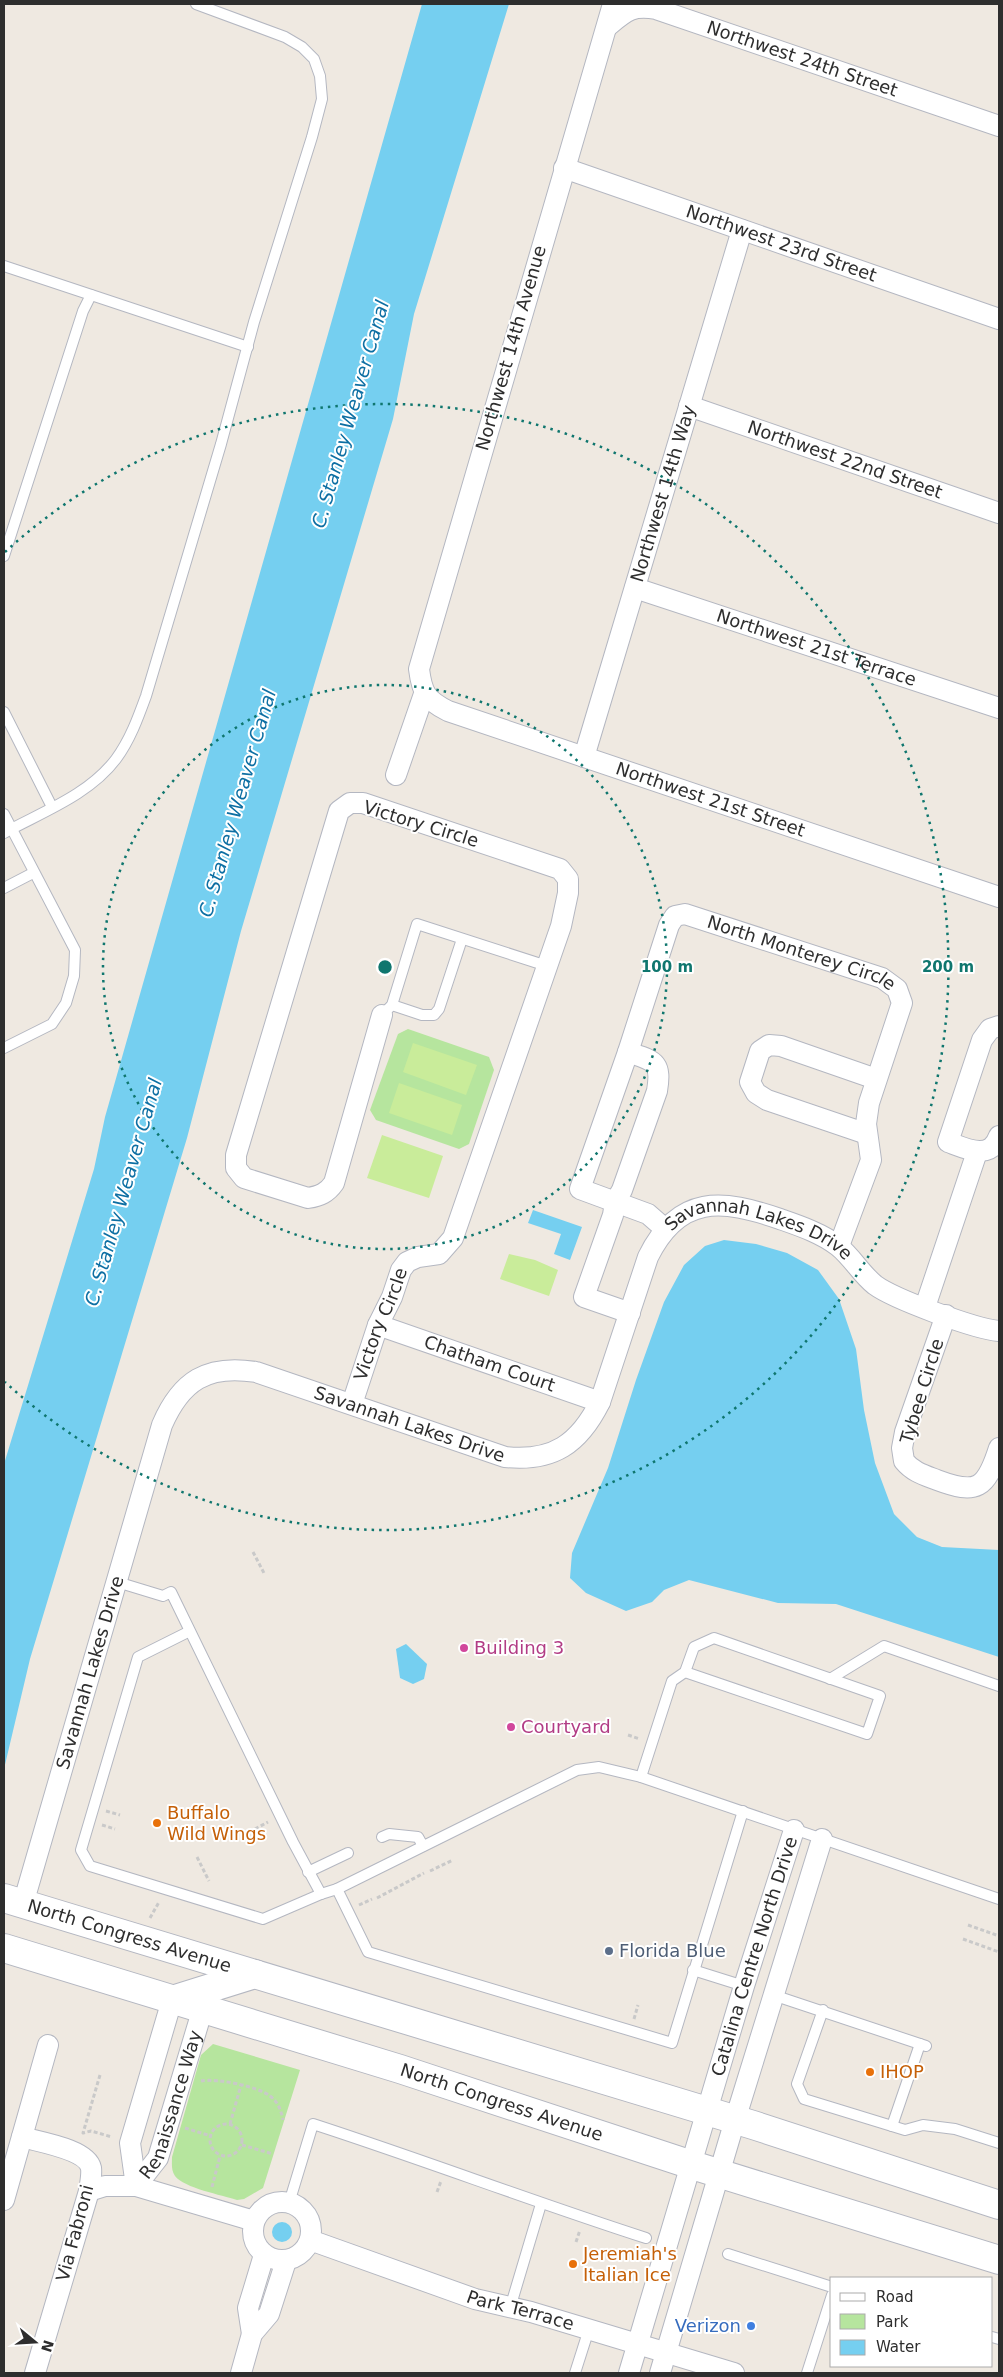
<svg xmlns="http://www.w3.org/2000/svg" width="1003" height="2377" viewBox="0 0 1003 2377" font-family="'DejaVu Sans',sans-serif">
<rect width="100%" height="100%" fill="#efe9e1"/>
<g fill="#b6e59e">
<path d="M408,1029L489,1057L494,1070L469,1144L459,1149L376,1120L370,1110L398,1034Z"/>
<path d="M213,2044L300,2070L263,2188L244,2199L237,2200C222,2195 184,2188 175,2176C171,2170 172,2164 172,2157L201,2055Z"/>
</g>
<g fill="#c9ec9a">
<path d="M413,1043L477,1065L466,1095L403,1072Z"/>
<path d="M399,1083L462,1105L452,1135L389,1113Z"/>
<path d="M382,1135L443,1156L429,1198L367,1178Z"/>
<path d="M509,1254L535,1260L558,1270L549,1296L500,1279Z"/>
</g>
<g fill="#75cff0">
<path d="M422,4H509L414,314L393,419L241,931L187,1138L30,1659L4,1769V1464L94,1169L105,1117Z"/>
<path d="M533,1210L582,1227L570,1260L554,1254L561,1234L528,1223Z"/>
<path d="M724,1240L756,1244L787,1253L818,1270L839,1299L856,1349L864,1410L875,1463L894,1514L917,1537L942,1547L999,1550V1657L836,1604L778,1603L689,1580L664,1590L652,1602L626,1611L586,1593L570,1578L572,1553L608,1468L636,1380L664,1302L684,1265L705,1246Z"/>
<path d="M406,1644L427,1664L424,1679L413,1684L400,1678L396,1649Z"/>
<circle cx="282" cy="2232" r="10"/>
</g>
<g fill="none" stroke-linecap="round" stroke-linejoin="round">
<defs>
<g id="lane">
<path d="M4,266L248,347"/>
<path d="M4,556L83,311L91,295"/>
<path d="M4,712L52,807"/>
<path d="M4,814L75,950L74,976L66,1003L52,1024L4,1048"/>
<path d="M4,833C42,812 89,795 116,759C130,740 138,718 146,696L221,444L254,322L312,137L322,99L320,76L314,59L302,47L285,37L196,4"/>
<path d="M4,888L33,873"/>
<path d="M392,1005L422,1015H434L439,1009L462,939"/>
<path d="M382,1015L392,1005L417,924L547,966"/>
<path d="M117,1582L163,1596L171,1592L293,1842L321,1894L263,1919L90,1866L81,1850L138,1657L190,1631"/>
<path d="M830,1679L884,1646L999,1686"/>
<path d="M641,1777L672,1681L685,1672L867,1734L880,1696L714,1638L694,1647L685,1672"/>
<path d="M382,1837L389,1834L418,1837L423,1846"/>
<path d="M308,1872L348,1853"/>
<path d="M337,1889L368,1952L672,2043L743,1811"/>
<path d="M321,1894L337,1889L577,1770L599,1767L641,1777L999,1899"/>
<path d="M693,1970L744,1986"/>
<path d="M773,1995L926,2046"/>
<path d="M823,2010L797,2084L804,2099L905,2130L923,2125L955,2129L999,2143"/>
<path d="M892,2126L920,2044"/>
<path d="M289,2203L313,2124C424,2160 534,2202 646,2238"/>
<path d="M728,2254L832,2287"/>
<path d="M510,2308L541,2204"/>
<path d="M992,2337L999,2339"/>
<path d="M575,2373L589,2329"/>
<path d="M807,2373L832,2295"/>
</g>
<g id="street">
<path id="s1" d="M613,4L419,669C422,693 426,700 448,711L999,897"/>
<path id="s2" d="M608,26C626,11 632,5 656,9L999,126"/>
<path id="s3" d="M564,168L999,319"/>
<path id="s4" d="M689,406L999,513"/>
<path id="s5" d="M635,588L999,708"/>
<path id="s6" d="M584,757L742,230"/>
<path d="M396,775L424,694"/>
<path d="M999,1026L990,1029L982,1040L948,1142C967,1149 990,1161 999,1136"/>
<path d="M628,1052C654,1061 662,1061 657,1091L622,1190L615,1202L613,1215L584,1297L630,1313"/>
<path d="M867,1134L767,1100L756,1093L750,1082L760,1051L769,1045L781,1046L876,1079"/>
<path id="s7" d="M664,1228L648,1214L580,1189L628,1052L669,925L675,916L685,914L882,978L897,989L902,1003L869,1103L866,1124L871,1160L839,1246"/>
<path d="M925,1307L977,1152"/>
<path d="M946,1315L905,1432L902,1448L904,1461C913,1472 924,1475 937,1480C977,1495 986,1489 999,1448"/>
<path id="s8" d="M378,1325L600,1402"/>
<path id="s9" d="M352,1404L378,1325L392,1297L401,1270L407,1262L418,1257L439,1254L453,1238L561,926L568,893V879L560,869L363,803H350L339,811L236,1155V1168L244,1178L308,1198C320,1196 327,1193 334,1183L382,1015"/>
<path id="s10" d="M23,1904L162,1425C181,1381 207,1364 256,1372L505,1457C553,1462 579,1444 600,1402L648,1257C679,1194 722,1199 780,1219C800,1226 821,1233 838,1246C852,1257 861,1274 875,1285C894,1299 975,1329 999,1331"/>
<path d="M22,2137C39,2142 87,2149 91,2168C92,2175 90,2184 89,2191L35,2373"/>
<path d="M136,2186L130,2143L172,2000"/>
<path id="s11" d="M136,2186L158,2158L203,2008"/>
<path d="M89,2191L105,2186H136L254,2221"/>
<path d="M4,2200L48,2045"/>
<circle cx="282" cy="2231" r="29"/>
<path id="s12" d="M310,2240L475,2299L531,2312L734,2373"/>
<path d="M252,2334L248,2308L264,2255"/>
<path d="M241,2373L252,2334L269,2314L286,2261"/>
<path id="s13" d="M629,2373L744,1986L794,1830"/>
<path d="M660,2373L735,2120L822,1839"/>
</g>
<g id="secondary">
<path id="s14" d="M4,1898L753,2125L999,2205"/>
<path id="s15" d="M4,1948L400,2069L692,2165L999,2260"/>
<path d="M172,2000L255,1974"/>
</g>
</defs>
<use href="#lane" stroke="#b4b7c1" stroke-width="12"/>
<use href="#street" stroke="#b4b7c1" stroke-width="22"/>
<use href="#secondary" stroke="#b4b7c1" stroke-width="30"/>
<g stroke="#c9c9c9" stroke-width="3" stroke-dasharray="4 2.5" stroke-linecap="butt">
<path d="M253,1552L265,1575"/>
<path d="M628,1735L640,1739"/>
<path d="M106,1811L120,1815"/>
<path d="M102,1825L115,1829"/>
<path d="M255,1829L268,1822"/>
<path d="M197,1857L209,1881"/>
<path d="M430,1871L453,1860"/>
<path d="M377,1898L424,1873"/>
<path d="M359,1905L372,1899"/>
<path d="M150,1918L159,1902"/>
<path d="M968,1925L999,1936"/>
<path d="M963,1939L999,1952"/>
<path d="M634,2019L638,2005"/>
<path d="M100,2075L83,2133L91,2131L112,2137"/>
<path d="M201,2081C216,2078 257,2086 270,2096C278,2102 281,2110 283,2120"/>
<circle cx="226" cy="2140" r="16"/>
<path d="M230,2124L241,2085"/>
<path d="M185,2128L211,2136"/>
<path d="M242,2145L273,2154"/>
<path d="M212,2187L220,2156"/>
<path d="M437,2192L441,2181"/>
<path d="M576,2242L580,2230"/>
</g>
<use href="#lane" stroke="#fff" stroke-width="10"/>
<use href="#street" stroke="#fff" stroke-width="20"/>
<use href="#secondary" stroke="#fff" stroke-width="28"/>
</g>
<g fill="none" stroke="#0f766e" stroke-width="2.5" stroke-dasharray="2.5 5">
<circle cx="385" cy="967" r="282"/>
<path d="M5 552A563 563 0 1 1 5 1382"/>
</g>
<g fill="#d1479c" stroke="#fff" stroke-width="2">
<circle cx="464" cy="1648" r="5"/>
<circle cx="511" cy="1727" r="5"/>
</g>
<g fill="#e8710a" stroke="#fff" stroke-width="2">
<circle cx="157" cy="1823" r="5"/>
<circle cx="870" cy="2072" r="5"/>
<circle cx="573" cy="2264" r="5"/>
</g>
<circle fill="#5c6f8a" stroke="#fff" stroke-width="2" cx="609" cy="1951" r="5"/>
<circle fill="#3f7fe0" stroke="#fff" stroke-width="2" cx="751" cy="2326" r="5"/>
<g text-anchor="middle" stroke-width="4" stroke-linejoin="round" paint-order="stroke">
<g font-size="18" fill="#2e2e2e" stroke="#fff">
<text dy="6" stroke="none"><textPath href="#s2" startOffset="208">Northwest 24th Street</textPath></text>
<text dy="6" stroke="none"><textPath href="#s3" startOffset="230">Northwest 23rd Street</textPath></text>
<text transform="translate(511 348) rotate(-74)" y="6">Northwest 14th Avenue</text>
<text dy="6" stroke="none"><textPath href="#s4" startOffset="165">Northwest 22nd Street</textPath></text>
<text dy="6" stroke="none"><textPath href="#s6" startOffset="275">Northwest 14th Way</textPath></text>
<text dy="6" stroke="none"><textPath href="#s5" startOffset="191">Northwest 21st Terrace</textPath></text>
<text dy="6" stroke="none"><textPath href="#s1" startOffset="1024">Northwest 21st Street</textPath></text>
<text transform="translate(421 824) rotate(17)" y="6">Victory Circle</text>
<text dy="6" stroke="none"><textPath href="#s7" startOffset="516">North Monterey Circle</textPath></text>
<text dy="6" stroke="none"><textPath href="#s10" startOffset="1288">Savannah Lakes Drive</textPath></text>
<text dy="6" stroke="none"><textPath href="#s9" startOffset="85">Victory Circle</textPath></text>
<text dy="6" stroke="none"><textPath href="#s8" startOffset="118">Chatham Court</textPath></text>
<text transform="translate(922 1391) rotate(-73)" y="6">Tybee Circle</text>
<text dy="6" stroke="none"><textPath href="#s10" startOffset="780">Savannah Lakes Drive</textPath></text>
<text dy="6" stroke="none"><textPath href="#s10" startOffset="241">Savannah Lakes Drive</textPath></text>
<text dy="6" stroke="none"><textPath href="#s14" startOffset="131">North Congress Avenue</textPath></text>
<text dy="6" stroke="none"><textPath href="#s13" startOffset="435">Catalina Centre North Drive</textPath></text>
<text dy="6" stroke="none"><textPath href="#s15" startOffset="521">North Congress Avenue</textPath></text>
<text dy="6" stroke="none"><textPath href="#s11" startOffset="90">Renaissance Way</textPath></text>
<text transform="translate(75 2233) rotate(-75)" y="6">Via Fabroni</text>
<text dy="6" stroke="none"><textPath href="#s12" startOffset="222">Park Terrace</textPath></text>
</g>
<g font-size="18" fill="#b23c85" stroke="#fff" text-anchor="start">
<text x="474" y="1654">Building 3</text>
<text x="521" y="1733">Courtyard</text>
</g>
<g font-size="18" fill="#c56008" stroke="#fff" text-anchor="start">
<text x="167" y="1819">Buffalo<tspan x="167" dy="21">Wild Wings</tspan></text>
<text x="880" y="2078">IHOP</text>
<text x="583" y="2260">Jeremiah's<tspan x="583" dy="21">Italian Ice</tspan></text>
</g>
<g font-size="18" fill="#4e5e75" stroke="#fff" text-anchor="start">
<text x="619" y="1957">Florida Blue</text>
</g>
<g font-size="18" fill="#366cbe" stroke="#fff" text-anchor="end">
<text x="741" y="2332">Verizon</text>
</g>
<g font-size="19" font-style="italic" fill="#0d6fa3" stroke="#fff">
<text transform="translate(350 414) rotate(-74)" y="7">C. Stanley Weaver Canal</text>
<text transform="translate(237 803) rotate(-74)" y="7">C. Stanley Weaver Canal</text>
<text transform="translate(123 1192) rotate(-74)" y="7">C. Stanley Weaver Canal</text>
</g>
</g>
<circle cx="385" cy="967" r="8" fill="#0f766e" stroke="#fff" stroke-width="2.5"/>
<g font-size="15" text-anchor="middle" font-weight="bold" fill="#0f766e" stroke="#fff" stroke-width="4" stroke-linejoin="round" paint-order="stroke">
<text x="667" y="972">100 m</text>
<text x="948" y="972">200 m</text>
</g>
<rect width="1003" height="2377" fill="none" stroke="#2e2e2e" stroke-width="10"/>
<rect x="830" y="2277" width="162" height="90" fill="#ffffff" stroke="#ababab"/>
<rect x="840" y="2293" width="25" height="8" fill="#ffffff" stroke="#ababab"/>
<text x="876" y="2302" font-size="15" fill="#2e2e2e">Road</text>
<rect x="840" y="2314" width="25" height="15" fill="#b6e59e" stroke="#ababab"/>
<text x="876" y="2327" font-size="15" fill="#2e2e2e">Park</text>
<rect x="840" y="2340" width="25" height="15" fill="#75cff0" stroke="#ababab"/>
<text x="876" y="2352" font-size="15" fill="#2e2e2e">Water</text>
<g transform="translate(35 2342) rotate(108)" stroke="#ffffff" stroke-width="4" paint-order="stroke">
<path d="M0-4L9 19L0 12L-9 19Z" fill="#2e2e2e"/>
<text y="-8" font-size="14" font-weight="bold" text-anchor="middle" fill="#2e2e2e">N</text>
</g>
</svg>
